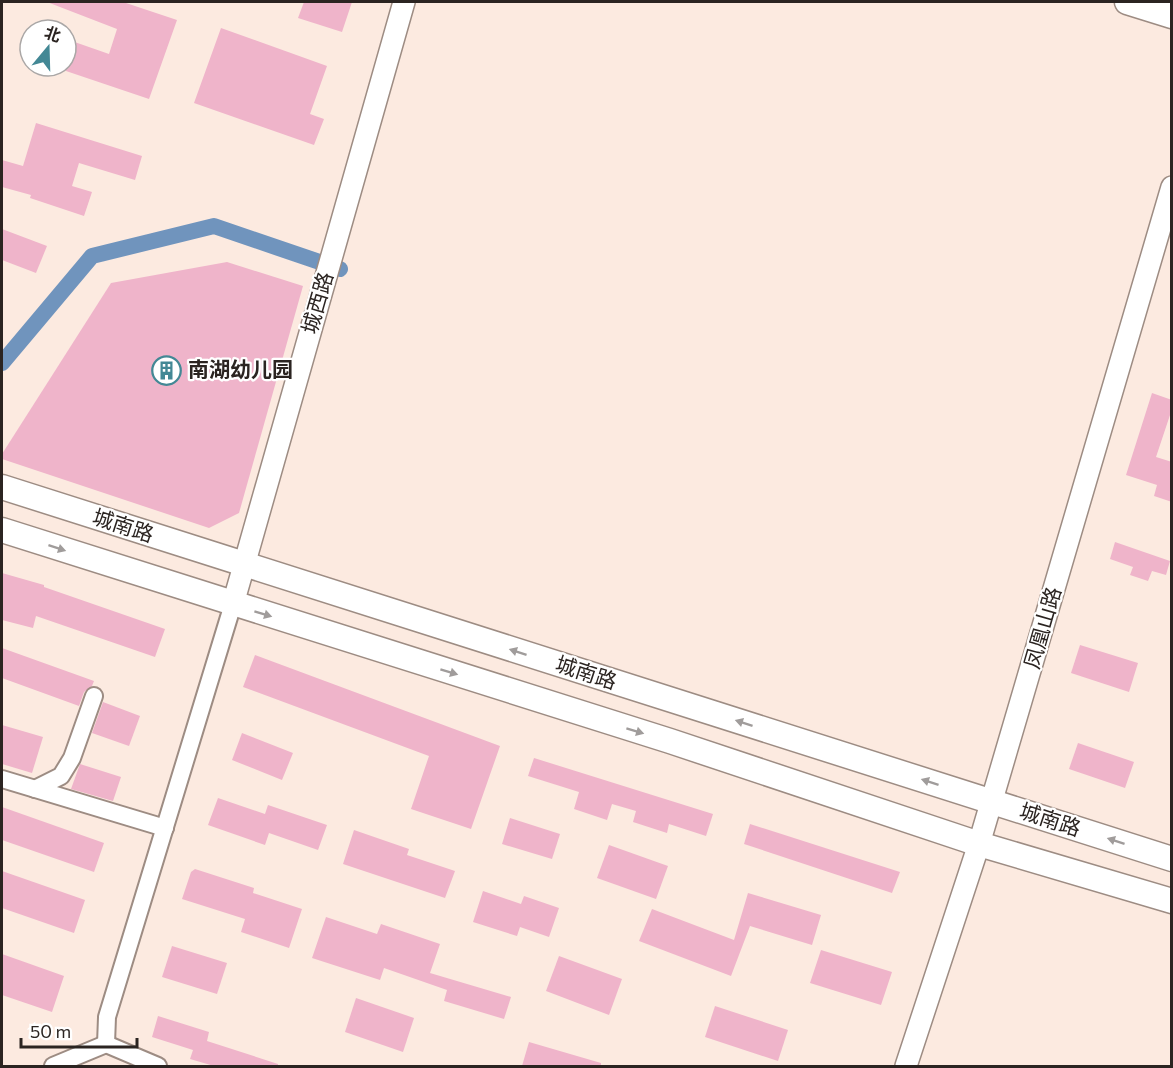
<svg xmlns="http://www.w3.org/2000/svg" width="1173" height="1068" viewBox="0 0 1173 1068" font-family="Commissioner,'Noto Sans SC',sans-serif">
<rect width="100%" height="100%" fill="#fceae0"/>
<g fill="none" stroke-linecap="round" stroke-linejoin="round">
<path stroke="#7094bd" stroke-width="16" d="M2,363L92,256L214,226L340,269"/>
</g>
<g fill="#efb4ca">
<path d="M47,2H123L177,20L149,99L66,71V39L109,54L117,29Z"/>
<path d="M304,2H352L342,32L298,18Z"/>
<path d="M221,28L327,66L310,114L324,119L314,145L194,103Z"/>
<path d="M36,123L142,156L135,180L79,163L72,186L92,192L84,216L30,198L31,195L2,187V160L23,166Z"/>
<path d="M2,229L47,246L36,273L2,260Z"/>
<path d="M227,262L303,286L239,513L209,528L2,459V454L111,283Z"/>
<path d="M1152,393L1172,400V409L1156,457L1172,462V502L1154,496L1157,485L1126,475Z"/>
<path d="M1115,542L1170,561L1166,575L1152,571L1148,581L1130,575L1133,567L1110,559Z"/>
<path d="M2,573L44,585V587L165,629L155,657L36,616L33,628L2,620Z"/>
<path d="M1080,645L1138,663L1129,692L1071,673Z"/>
<path d="M2,648L94,681L92,686L84,692L79,706L2,678Z"/>
<path d="M255,655L500,746L471,829L411,809L429,756L243,687Z"/>
<path d="M103,702L140,716L129,746L92,733Z"/>
<path d="M2,725L43,737L32,773L2,764Z"/>
<path d="M242,733L293,753L282,780L232,760Z"/>
<path d="M1078,743L1134,762L1125,788L1069,769Z"/>
<path d="M534,758L713,814L706,836L669,824L667,833L633,822L636,811L612,804L607,820L574,809L579,792L528,776Z"/>
<path d="M80,764L121,777L113,801L71,789Z"/>
<path d="M218,798L265,814L268,805L327,825L318,850L269,833L265,845L208,825Z"/>
<path d="M2,807L104,843L94,872L2,840Z"/>
<path d="M510,818L560,834L552,859L502,844Z"/>
<path d="M750,824L900,872L892,893L744,844Z"/>
<path d="M354,830L409,849L407,855L455,871L445,898L343,864Z"/>
<path d="M609,845L668,866L656,899L597,878Z"/>
<path d="M195,869L254,888L253,893L302,909L289,948L241,932L245,919L182,899L191,872Z"/>
<path d="M2,871L85,900L74,933L2,908Z"/>
<path d="M483,891L521,904L524,896L559,908L549,937L520,927L517,936L473,922Z"/>
<path d="M748,893L821,915L812,945L750,926L731,976L639,941L652,909L734,940Z"/>
<path d="M326,917L377,934L381,924L440,944L430,973L511,997L504,1019L444,1001L447,990L384,968L380,980L312,958Z"/>
<path d="M172,946L227,963L217,994L162,977Z"/>
<path d="M821,950L892,972L881,1005L810,983Z"/>
<path d="M2,954L64,976L52,1012L2,995Z"/>
<path d="M559,956L622,979L609,1015L546,991Z"/>
<path d="M356,998L414,1018L403,1052L345,1032Z"/>
<path d="M715,1006L788,1030L778,1061L705,1037Z"/>
<path d="M158,1016L209,1032L207,1041L278,1064V1066H214L190,1059L193,1050L152,1037Z"/>
<path d="M529,1042L601,1063V1066H522Z"/>
</g>
<g fill="none" stroke-linecap="round" stroke-linejoin="round">
<defs>
<g id="minor">
<path d="M2,779L165,828"/>
<path d="M35,789L61,776L72,758L94,696"/>
<path d="M106,1044L107,1017L233,604"/>
<path d="M106,1044L158,1066"/>
<path d="M53,1066L106,1044"/>
</g>
<g id="tertiary">
<path d="M233,604L404,2"/>
<path d="M906,1066L979,844L1172,187"/>
</g>
<g id="secondary">
<path d="M1127,2L1172,16"/>
<path d="M2,487L1172,859"/>
<path d="M2,530L670,741L979,844L1172,901"/>
</g>
</defs>
<use href="#minor" stroke="#9d8c83" stroke-width="20"/>
<use href="#tertiary" stroke="#9d8c83" stroke-width="24"/>
<use href="#secondary" stroke="#9d8c83" stroke-width="27"/>
<use href="#minor" stroke="#fff" stroke-width="16"/>
<use href="#tertiary" stroke="#fff" stroke-width="21"/>
<use href="#secondary" stroke="#fff" stroke-width="24"/>
</g>
<defs><path id="oneway-solid" d="M-6-.8H1V-3.2L6.5 0L1 3.2V.8H-6Z" transform="scale(1.5)"/></defs>
<g fill="#a09c9b">
<use href="#oneway-solid" transform="translate(57 548) rotate(18)"/>
<use href="#oneway-solid" transform="translate(263 614) rotate(17)"/>
<use href="#oneway-solid" transform="translate(518 652) rotate(-162)"/>
<use href="#oneway-solid" transform="translate(449 672) rotate(17)"/>
<use href="#oneway-solid" transform="translate(744 723) rotate(-162)"/>
<use href="#oneway-solid" transform="translate(635 731) rotate(17)"/>
<use href="#oneway-solid" transform="translate(930 782) rotate(-162)"/>
<use href="#oneway-solid" transform="translate(1116 841) rotate(-162)"/>
</g>
<defs>
<symbol id="building-ring" viewBox="-11 -11 22 22"><circle r="9.5" fill="#fff" stroke="#438895" stroke-width="1.5"/><path d="M-4-6H4V6H1V3H-1V6H-4ZM-2.5-4.3h1.7v1.8h-1.7ZM.8-4.3h1.7v1.8H.8ZM-2.5-1h1.7V.8h-1.7ZM.8-1h1.7V.8H.8Z" fill="#438895"/></symbol>
</defs>
<g fill-rule="evenodd">
<use href="#building-ring" x="150" y="354" width="33" height="33"/>
</g>
<g text-anchor="middle" stroke-width="4.5" stroke-linejoin="round" paint-order="stroke">
<g font-size="21" fill="#2b2421" stroke="#fff">
<text transform="translate(318 303) rotate(-74)" y="7">城西路</text>
<text transform="translate(123 526) rotate(18)" y="7">城南路</text>
<text transform="translate(1043 628) rotate(-74)" y="7">凤凰山路</text>
<text transform="translate(586 673) rotate(18)" y="7">城南路</text>
<text transform="translate(1050 820) rotate(18)" y="7">城南路</text>
</g>
<g font-size="21" font-weight="bold" fill="#2b2421" stroke="#fff" text-anchor="start">
<text x="188" y="377">南湖幼儿园</text>
</g>
</g>
<rect width="1173" height="1068" fill="none" stroke="#2b2421" stroke-width="6"/>
<g transform="translate(48 48) rotate(19)"><circle r="28" fill="#ffffff" stroke="#aaa7a6" stroke-width="1.5"/>
<path d="M0-4.5L10 22L0 15L-10 22Z" fill="#438895"/>
<text y="-9" font-size="16" font-weight="bold" text-anchor="middle" fill="#2b2421">北</text>
</g>
<path d="M21 1038v9h116v-9" fill="none" stroke="#2b2421" stroke-width="3"/>
<text x="30" y="1038" font-size="18" fill="#2b2421" stroke="#ffffff" stroke-width="4.5" paint-order="stroke">50 m</text>
</svg>
